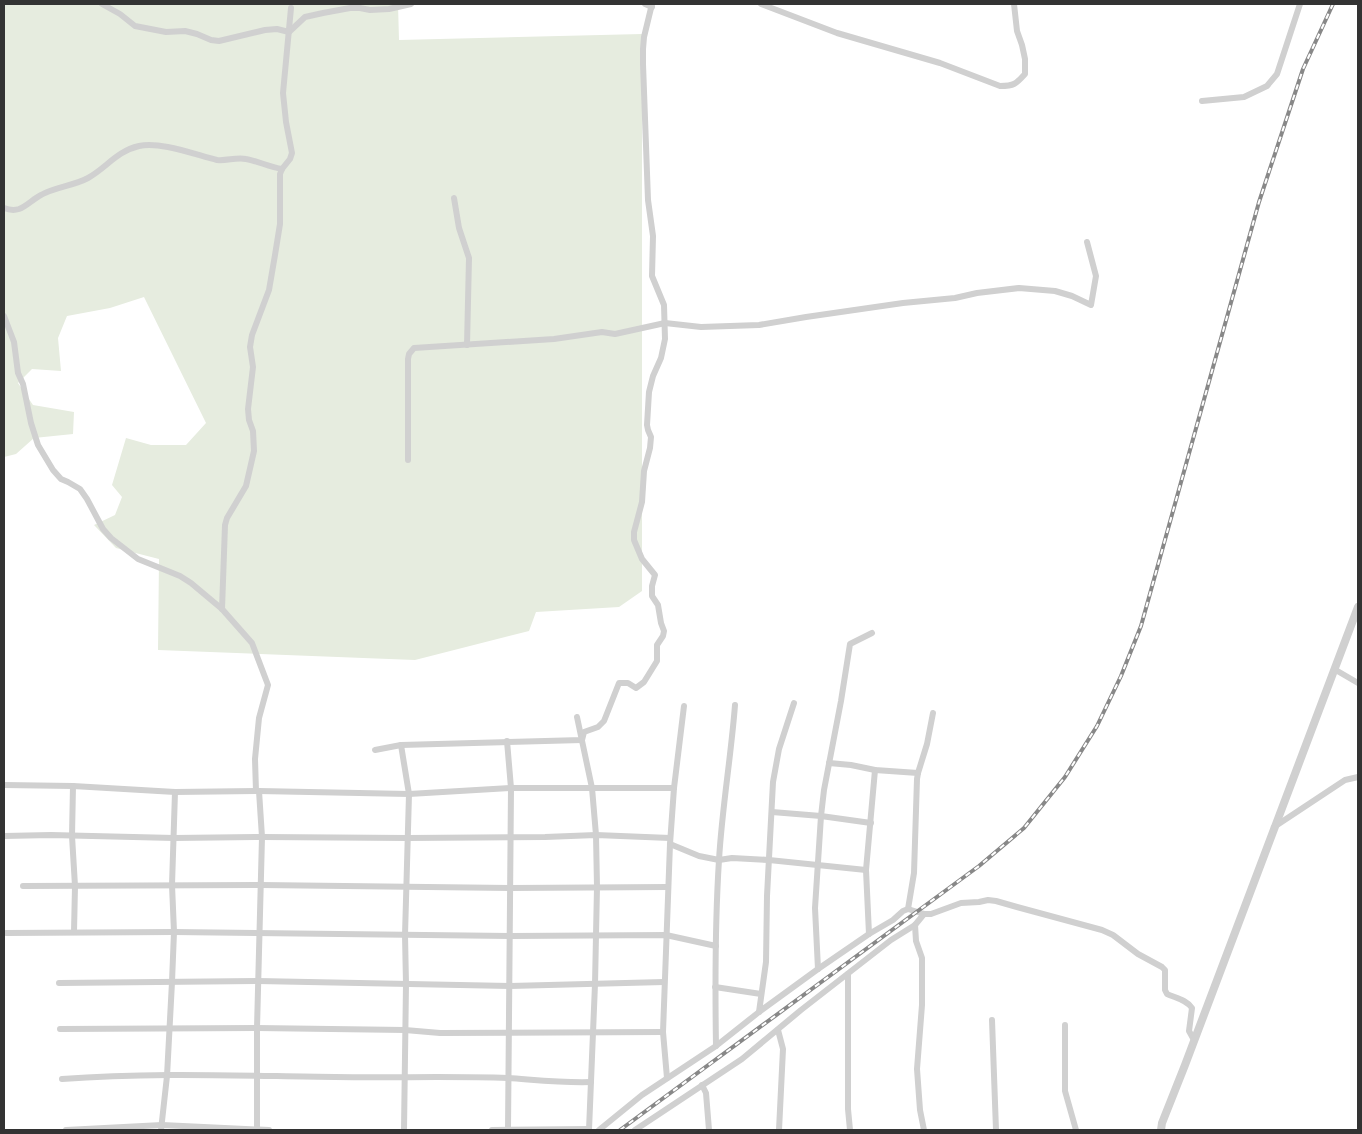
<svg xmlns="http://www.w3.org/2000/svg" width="1362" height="1134" viewBox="0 0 1362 1134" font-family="Overpass,sans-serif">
<rect width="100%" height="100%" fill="#fff"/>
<path fill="#e6ecdf" d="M4,4H398L399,40L642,34V591L619,607L536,612L529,631L415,660L158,650L159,559L116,548L94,525L115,515L122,497L112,485L126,438L151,445H186L206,423L144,297L110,308L67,316L58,338L61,371L32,369L18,383L33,405L74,412L73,434L34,438L16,454L4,457Z"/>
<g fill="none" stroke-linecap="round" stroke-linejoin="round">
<g stroke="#d0d0d0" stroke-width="6">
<path d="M102,4L120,14L135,26L166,32L185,31L197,34L211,40L219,41L265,30L277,29L289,32L305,17L323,13L350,8H360L370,10L389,9L411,4"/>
<path d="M645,4L652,7"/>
<path d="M761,4L837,33L940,63L1000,86C1014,86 1016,84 1025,74V59L1022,45L1017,31L1014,4"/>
<path d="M1202,101L1244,97L1267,86L1277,74L1300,4"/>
<path d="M454,198L459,228L469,258L467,345"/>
<path d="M4,208C9,210 13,211 19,209C27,206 33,199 41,195C55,187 73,186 88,178C106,168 117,151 139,146C160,141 196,155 217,160C227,161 236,157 246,159C258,161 269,167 282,169"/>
<path d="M4,316L14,342L18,373L23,384L31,423L38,445L53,470L61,479L68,482L80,489L87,499L103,529L111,538L138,559L180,576L191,583L222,609L252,643L268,685L259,718L255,759L256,791"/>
<path d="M408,460V359L409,354L414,348L554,339L602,332L615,334L665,323L701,327L759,325L806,317L903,303L955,298L977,293L1019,288L1055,291L1072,296L1091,305L1096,276L1087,242"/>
<path d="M222,609L225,525L227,518L246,486L254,451L253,431L249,420L248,409L253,367L250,347L252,335L269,290L275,255L280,224V174L282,169L290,159L292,153L286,122L283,93L291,8"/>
<path d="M1334,669L1358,683"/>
<path d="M577,717L592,788L596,835L597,887L595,984L589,1130"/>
<path d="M507,741L511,788L508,1130"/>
<path d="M401,745L409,794L405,935L406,984L404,1130"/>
<path d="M375,750L401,745L582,740L584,732L598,727L604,721L619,683H628L636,688L644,682L657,661V645L663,636L664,631L661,623L658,605L652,596V586L655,575L642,559L634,540V532L642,502L644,471L650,448L651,437L648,430L647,425L649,392L653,376L661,358L665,339L664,305L652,276L653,236L648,200L643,64V49L644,37L652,4"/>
<path d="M829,763L851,765L875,770L918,773"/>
<path d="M4,785L73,786L175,792L259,791L409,794L511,788H674"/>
<path d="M73,786L72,836L75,886L74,932"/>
<path d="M772,812L821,816L871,823"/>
<path d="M1274,827L1345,780L1358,777"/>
<path d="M4,836L51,835L174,838L262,837L408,838L545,837L596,835L670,838"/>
<path d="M670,844L699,856L719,860L732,858L769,860L866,870"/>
<path d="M23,886L261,885L511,888L668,887"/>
<path d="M908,909L914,873L917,779L918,773L927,744L933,713"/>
<path d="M915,925L916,941L922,958V1005L917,1069L920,1110L924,1130"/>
<path d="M6,933L174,932L511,936L666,935L716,946"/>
<path d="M869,934L866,870L875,770"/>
<path d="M818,969L815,908L821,816L824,790L841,701L850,644L872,633"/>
<path d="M848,974V1109L850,1130"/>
<path d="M59,983L258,981L510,986L664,982"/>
<path d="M715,987L761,994"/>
<path d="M759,1012L766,962L767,896L773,782L779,749L794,703"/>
<path d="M992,1020L996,1130"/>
<path d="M1065,1025V1091L1076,1130"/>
<path d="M60,1029L257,1028L405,1030L440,1033L663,1032"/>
<path d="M778,1030L783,1049L779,1130"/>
<path d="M716,1046C715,984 715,922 719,860C722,808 731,757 735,705"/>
<path d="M667,1078L663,1032L670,844L674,788L684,706"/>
<path d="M62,1079C153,1072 244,1076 335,1077C392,1078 451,1076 508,1078C537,1080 563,1083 591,1082"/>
<path d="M702,1085L706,1093L709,1130"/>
<path d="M66,1130L162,1125L269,1130"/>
<path d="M161,1130L167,1076L172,982L174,932L172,885L175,792"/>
<path d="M257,1130V1028L262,837L259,791"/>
<path d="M492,1130L589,1129"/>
<path d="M599,1130L642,1095L716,1046L759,1012L818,969L869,934L893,920L903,911L908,909L924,914H931L961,903L979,902L988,900L996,901L1017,907L1102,930L1113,935L1138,954L1162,967L1165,970V990L1167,994C1176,998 1187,1000 1192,1008L1189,1031L1194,1040"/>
<path d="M635,1130L742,1059L801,1010L891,940L915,925L924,914"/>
</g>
<path stroke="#d0d0d0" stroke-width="8" d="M1161,1130L1162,1123L1185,1065L1358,607"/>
<defs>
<path id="rail" d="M620,1130L979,866L1024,828L1065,777L1097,726L1121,676L1141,626L1259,202L1303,69L1333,4"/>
</defs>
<use href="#rail" stroke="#888" stroke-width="4"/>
<use href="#rail" stroke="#fff" stroke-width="2" stroke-dasharray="5.5" stroke-linecap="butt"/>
</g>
<rect width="1362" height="1134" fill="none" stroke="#333333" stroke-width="10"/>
</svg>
